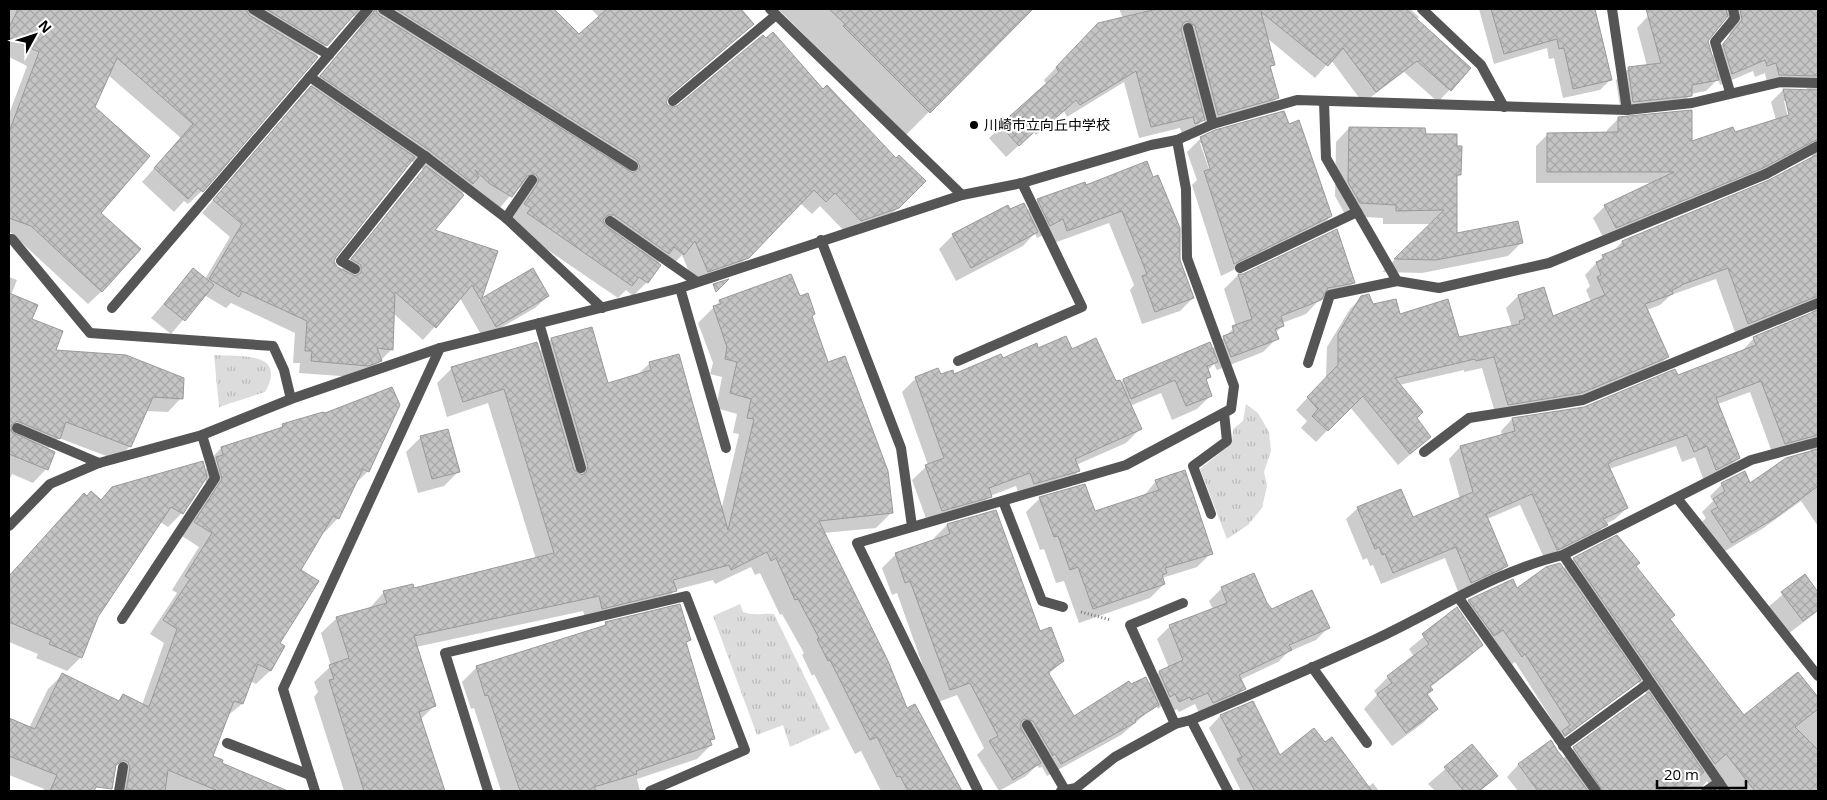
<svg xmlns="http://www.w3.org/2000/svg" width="1827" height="800" viewBox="0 0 1827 800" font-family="'Open Sans','Noto Sans JP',sans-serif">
<defs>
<pattern id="grass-tufts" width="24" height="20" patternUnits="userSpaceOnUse" patternTransform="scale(1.25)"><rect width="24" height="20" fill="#dcdcdc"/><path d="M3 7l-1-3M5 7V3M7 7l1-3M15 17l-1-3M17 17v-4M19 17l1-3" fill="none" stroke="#bbb"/></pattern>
<pattern id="building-cross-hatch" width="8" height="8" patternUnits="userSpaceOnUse" patternTransform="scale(1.25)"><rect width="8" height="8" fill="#c4c4c4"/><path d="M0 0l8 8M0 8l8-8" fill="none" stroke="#a7a7a7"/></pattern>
</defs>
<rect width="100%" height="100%" fill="#fff"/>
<g fill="url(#grass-tufts)">
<path d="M214,355C240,357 288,351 265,392L219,407Z"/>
<path d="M1246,404L1258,413L1269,432L1271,451L1264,472L1267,486L1262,508L1248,525L1227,539L1200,469L1232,443L1233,429L1243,421Z"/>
<path d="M740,604L743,612C753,616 763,613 774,614L830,729L790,747L783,725L757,735L713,616Z"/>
</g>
<g fill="#0003" fill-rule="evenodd">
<path d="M9,9H552L579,36L599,17L591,9H740L753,24L666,99L667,107L823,91L896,160L924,181L884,222L847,234L820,206L812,214L800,203L734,271L694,284L682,255L670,268L660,261L647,282L633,296L626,290L618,298L514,227L518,222L511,218L522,187L517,188L498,210L467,188L432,230L496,252L479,301L532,270L548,296L535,308L483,338L460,298L423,340L393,313L392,349L368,373L354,377L299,373L300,363H293L295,333L231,303L226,308L204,295L171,334L151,318L193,270L205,279L230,237L202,213L360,28L362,21L358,16L350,17L202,191L188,204L184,201L174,212L142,182L181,138L108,75L94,107L102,291L88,304L9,231V114L27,66L9,57ZM411,161L424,170L341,270L336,268L333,261Z"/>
<path d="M778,9H1031L906,135Z"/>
<path d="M1119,9H1335L1339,13L1343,9H1410L1419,17L1416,20L1470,68L1438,102L1404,72L1363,103L1331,60L1315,78L1267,38L1274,64L1270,68L1278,97L1266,110L1206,127L1204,119L1191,132L1183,136L1180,128L1139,138L1124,82L1067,117L1064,111L1036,135L1034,132L1006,157L989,138L1047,85L1044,80L1086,37L1123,18Z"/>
<path d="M1479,9H1589L1610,80L1600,90L1563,98L1554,58L1549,59L1547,48L1494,64Z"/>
<path d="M1674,9H1818V246L1814,248L1818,260V526L1801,501L1762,529L1720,554L1700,524L1706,518L1702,512L1713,501L1710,496L1722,484L1749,485L1812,452L1807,447L1773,455L1750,392L1718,404L1739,458L1727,469L1704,481L1695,457L1682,462L1676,446L1609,469L1627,508L1615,519L1606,524L1595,536L1545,560L1520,505L1487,519L1506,566L1494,578L1459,594L1445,558L1381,584L1373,565L1370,566L1367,558L1363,560L1346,519L1358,508L1412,518L1460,499L1449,459L1460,447L1502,436L1501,431L1512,419L1586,408L1677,376L1742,351L1754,338L1813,314L1810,309L1736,335L1716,279L1671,295L1660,305L1647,310L1668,357L1656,368L1568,405L1496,416L1482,368L1464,372V370L1399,385L1415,418L1430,437L1398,465L1350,407L1316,442L1301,428L1307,421L1296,410L1326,378L1327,347L1350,309L1362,297L1372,306L1458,338L1512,327L1506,308L1518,296L1544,289L1553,318L1591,302L1586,290L1590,286L1585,275L1603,256L1611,253L1622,242L1769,181L1812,158V154L1604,239L1593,218L1605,206L1653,183H1536V146L1548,134H1607V130L1619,118L1690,143L1734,133L1776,120L1771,102L1783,90L1811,91L1806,88L1768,87L1765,73L1755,77L1753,71L1720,85L1718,79L1706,91L1691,94L1679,107L1621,114L1616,80L1628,69L1647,66L1637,28L1648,16ZM1727,15L1730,30L1729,36L1711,57L1707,41ZM1784,101H1787L1791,121L1789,122Z"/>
<path d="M1349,128L1456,147L1460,174L1455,179L1456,235L1521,243L1508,256L1422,273L1382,272L1432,224H1383V218L1346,216L1335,196L1336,142Z"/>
<path d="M1216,132L1331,216L1318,229L1221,276L1192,185L1197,180L1187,152L1200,139ZM1200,143H1203L1214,174L1211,175Z"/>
<path d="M1147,162L1193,298L1180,311L1142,324L1130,290L1134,285L1109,223L1054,243L1050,231L1037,238L1035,233L1023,246L956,281L939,249L953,235L1009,210L1027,211L1038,200L1085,186Z"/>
<path d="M1238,275L1354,282L1340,296L1318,301L1306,314L1282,323L1283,326L1275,333L1277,338L1263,352L1217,370L1214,364L1207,371L1210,376L1205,381L1211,395L1197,409L1172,420L1161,393L1130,406L1140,429L1126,443L1076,465L1079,471L1065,485L1020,498L1016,486L990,496L976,510L928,524L912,480L928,465L902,392L916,378L954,375L1038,350L1072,351L1115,383H1120L1123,380L1212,349L1236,326L1224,289Z"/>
<path d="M9,277L17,280L11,295L54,351L181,398L168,412L146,411L130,446L117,460L59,438L47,450L53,452L46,469L33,483L12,474L9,481Z"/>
<path d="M799,298L814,314L811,317L828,363L892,512L876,528L824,533L906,710L959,788L955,791H881L861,751L855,754L814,674L812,676L802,655L804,653L782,614L780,615L760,573L755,575L751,567L715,584L713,580L675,590L660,606L587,623L583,611L416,647L434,706L420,720L443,791H344L314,697L318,692L314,682L331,666L321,633L337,618L369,609L384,592L413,590L536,559L488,403L447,417L437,383L452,368L539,352L551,339L591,328L607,384L637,375L649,364L678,356L721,511L739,434L733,433L737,414L716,408L722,377L710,374L713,363L698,323L720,301Z"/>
<path d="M283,425L368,471L355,484L338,518L325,532L323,531L300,570L278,643L283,646L270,671L256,684L250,681L242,704L227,716L212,757L220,764L284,791H119L128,718L142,705L164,643L150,634L177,593L172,590L199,547L182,536L209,494L205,479L182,513L168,527L160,522L97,616L81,657L67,671L36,658L38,654L9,642V576L84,494L100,501L204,471L209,466L208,462L221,448L279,429Z"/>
<path d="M447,430L458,472L444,486L418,493L406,452L420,438Z"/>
<path d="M1156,481L1211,553L1197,567L1162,578L1164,584L1150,598L1079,623L1064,581L1056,583L1044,549L1040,550L1026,512L1040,498L1094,513L1143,497Z"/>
<path d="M947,525L1062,661L1048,675L1073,718L1130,686L1148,684L1159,672L1169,668L1157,639L1170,626L1213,609L1209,601L1222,588L1266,604L1271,611L1328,628L1316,640L1288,652L1278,662L1240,680L1245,688L1232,701L1200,715L1195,704L1179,712L1177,709L1167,714L1163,705L1158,709L1156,705L1121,735L1047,776L1042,767L1039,768L1037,765L1026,776L999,791L977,755L984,748L957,695L936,703L897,593L892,595L882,568L896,554L935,541L934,538Z"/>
<path d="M1574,559L1635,566L1669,619L1743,717L1798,674L1818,699V791H1714L1707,781L1699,791H1518L1507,777L1518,765L1551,741L1563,759L1574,748L1647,694L1638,681L1556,744L1554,741L1561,734L1515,662L1512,664L1493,638L1485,644L1460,609L1469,601L1516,590L1563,569Z"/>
<path d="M1805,576L1818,594V611L1788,634L1768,607Z"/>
<path d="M1457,609L1482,644L1468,658L1429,688L1426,695L1437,709L1423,723L1392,746L1364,709L1377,695L1374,691L1388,677L1414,657L1409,649Z"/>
<path d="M606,623L690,640L685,644L714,738L710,742L711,745L697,759L637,779L640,791H501L474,708L471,709L462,682L476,668L602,627Z"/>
<path d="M62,675L128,707L93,791H43L44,789L9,775V720L29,728L48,689Z"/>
<path d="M1252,702L1280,757L1325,743L1368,787L1373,783L1379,791H1241L1209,728L1220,716Z"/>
<path d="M1472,746L1496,776L1480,791H1435L1428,784Z"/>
</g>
<g fill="url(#building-cross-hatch)" stroke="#999">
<path d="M18,9H246L249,15L318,57L203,192L198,188L188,199L154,168L193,124L117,58L95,107L150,156L101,213L141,249L102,292L31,226L9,218V132L39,52L9,38V28Z"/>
<path d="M266,9H359L327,46Z"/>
<path d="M375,9L379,15L633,173L640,167L637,160L396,9H554L579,34L607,9H741L754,24L669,96L666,102L668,106H677L763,35L766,38L773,32L823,89L827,85L896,158L899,155L926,181L899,208L861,221L835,193L826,202L814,190L749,258L708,272L695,241L684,255L674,247L669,254L614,215H608L603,220L606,226L661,265L648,283L639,277L632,286L527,213L531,208L524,204L538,183V177L535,174L527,176L512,197L490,184L475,170L479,177L473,184L429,150L320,76L373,13Z"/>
<path d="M829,9H1033L930,113L843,26L845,24Z"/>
<path d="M1157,9H1406L1471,68L1451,91L1417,61L1376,92L1343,48L1328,66L1261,12L1275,65L1270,66L1279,98L1218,115L1195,26L1187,21L1183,23L1181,30L1205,120L1195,124L1193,117L1151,127L1136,71L1080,105L1076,100L1049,124L1046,121L1019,146L1000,125L1059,72L1056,67L1098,23Z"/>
<path d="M1491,9H1595L1612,80L1573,89L1564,48L1559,49L1557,39L1504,54Z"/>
<path d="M1646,9H1726L1728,16L1708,41L1719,80L1692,85V96L1633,102L1628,67L1661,63Z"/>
<path d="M1740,9H1818V76L1779,75L1776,63L1767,66L1765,60L1732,74L1723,44L1742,20Z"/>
<path d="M311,86L415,157L336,257L334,261L337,267L355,276L361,273V265L351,259L426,166L464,195L435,230L498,251L482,298L533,268L549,296L496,327L472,285L436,328L395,292L393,350L377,348L382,361L368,366L311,361L312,351H305L307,321L242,291L239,297L209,279L242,224L213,200Z"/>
<path d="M1783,89L1818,90V139L1763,168L1616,228L1604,205L1674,172H1547V133L1618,132V117L1692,110V141L1733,127L1735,132L1789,115Z"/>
<path d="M1284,111L1289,124L1299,120L1332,216L1234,264L1204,171L1210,169L1200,137L1215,130Z"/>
<path d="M1349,127L1425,128L1426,134H1457V146H1462L1461,175H1457V233L1518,221L1523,243L1436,260L1394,259L1444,210L1396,211V205L1360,203L1348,182Z"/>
<path d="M1818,154V296L1748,324L1728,268L1681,285V286L1672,290L1673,294L1645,304L1669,357L1581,393L1508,405L1494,357L1476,361L1475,359L1395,378L1423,412L1417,418L1431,437L1410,454L1363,396L1328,431L1312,416L1318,409L1307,397L1338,365V334L1361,296L1369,294L1373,304L1396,299L1400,314L1448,299L1459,337L1520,324L1519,321L1525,319L1518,295L1544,287L1553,316L1605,295L1597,277L1601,275L1596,262L1604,259L1602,255L1624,246L1622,241L1769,180Z"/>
<path d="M1147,161L1153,177L1158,175L1180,228V260L1194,298L1155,312L1142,276L1147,274L1122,211L1067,231L1063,219L1050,226L1037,199L1085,182L1086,185Z"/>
<path d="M1024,203L1038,232L971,268L952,234L1008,205L1010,209Z"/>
<path d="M1337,229L1355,283L1328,288L1321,300L1281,316L1284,326L1275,329L1279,339L1231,357L1223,336L1234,332L1232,326L1252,319L1238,274H1243Z"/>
<path d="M193,268L214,285L185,321L164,304Z"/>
<path d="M791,274L800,296L808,293L815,314L812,316L828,362L845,356L888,471L893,513L819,521L888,661L907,708L915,704L962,791H908L900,776L897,777L877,737L870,740L830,660L828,661L817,639L819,638L798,599L795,600L776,558L771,561L767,552L731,570L729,565L673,580L677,591L602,609L599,596L414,636L436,706L419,712L445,791H364L329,680L334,679L329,665L349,658L336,617L387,603L383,591L413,584L414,588L554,553L504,389L463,402L451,367L537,342L574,470L582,475L586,472L588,466L551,338L592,327L608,383L651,370L649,362L679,354L728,530L754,419L747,418L751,399L730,393L737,362L725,359L727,347L713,306L721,304L719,300Z"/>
<path d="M729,279L716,292L713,284Z"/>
<path d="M9,293L38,305L32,319L63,331L56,350L126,355L136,359L184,378L183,399L153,397L131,447L66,422L60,439L17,421L11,425L12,432L55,452L48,470L9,454Z"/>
<path d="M1818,310V435L1785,444L1761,381L1716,398L1740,458L1716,470L1707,446L1694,452L1687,435L1614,460L1608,464L1628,508L1603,519L1608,525L1560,549L1557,550L1532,494L1486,514L1508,566L1471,583L1456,547L1393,573L1385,554L1382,555L1379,547L1375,549L1357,507L1401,489L1413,517L1473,492L1460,446L1515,431L1512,418L1584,407L1675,369L1678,375L1756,345L1753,337Z"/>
<path d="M1066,336L1072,349L1096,338L1116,381L1120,380L1142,429L1075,459L1080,471L1034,484L1030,473L989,488L992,497L942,511L925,465L944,458L915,377L938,368L941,374L953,370L954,374L1001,354L1003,358L1037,343L1038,348Z"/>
<path d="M1210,342L1218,362L1207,366L1211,377L1206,379L1212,396L1186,406L1175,380L1131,399L1123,379Z"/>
<path d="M392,387L400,405L369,472L363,469L339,519L333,516L301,570L319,581L280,643L285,646L271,671L258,664L243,704L234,701L213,756L223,760L222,763L288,791H218L168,770L165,791L126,790L130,768L128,762L124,760L116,765L112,789L96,787L94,791H50L57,775L9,756V718L35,729L62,673L119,701L123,694L149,707L177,629L163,620L190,579L185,576L212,533L194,522L222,479L216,457L223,455L221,447L283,427L282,424L323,412L325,413Z"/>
<path d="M448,429L460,472L432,479L420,436Z"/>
<path d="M1818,449V486L1775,518L1732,543L1711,511L1718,507L1713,499L1725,491L1721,483L1745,471L1750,483L1786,458Z"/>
<path d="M203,461L207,477L183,514L171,507L98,617L82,658L49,644L51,640L9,622V576L84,493L87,496L91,491L101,500L112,487Z"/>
<path d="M1185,470L1213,554L1165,568L1167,573L1162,575L1165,584L1093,609L1078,567L1070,570L1058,536L1054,537L1039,497L1085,484L1095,511L1159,490L1155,480Z"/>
<path d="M996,510L1040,631L1051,627L1064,661L1048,672L1074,716L1129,681L1131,684L1146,677L1159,705L1135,720L1136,722L1061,764L1055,754L1053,756L1033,721L1024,719L1021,722V728L1041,763L1013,780L989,741L998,736L970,683L950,690L910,581L905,583L895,553L950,534L947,524Z"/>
<path d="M1617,535L1640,563L1636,566L1675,615L1670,619L1744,715L1798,672L1818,697V709L1795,727L1818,750V791H1755L1726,754L1715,764L1573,558Z"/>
<path d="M1560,563L1641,680L1565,736L1562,731L1570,725L1525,654L1522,657L1503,630L1494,636L1468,600L1513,579L1517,588L1546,567Z"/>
<path d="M1254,573L1267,603L1272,609L1312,590L1330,628L1289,645L1292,650L1239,675L1246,689L1213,703L1208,693L1191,700L1190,697L1179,702L1175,694L1170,697L1159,671L1183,660L1169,625L1227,603L1221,587Z"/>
<path d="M1805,574L1818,592V610L1803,621L1781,592Z"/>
<path d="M680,604L691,640L686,642L715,739L710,740L712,745L636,771L637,774L594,787L596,791H520L488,695L485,696L476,666L606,625L605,622Z"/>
<path d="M1457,607L1483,645L1430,686L1433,690L1427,694L1438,709L1406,733L1377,694L1392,683L1387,676L1429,644L1422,634Z"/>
<path d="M1649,692L1704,772L1681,791H1603L1573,747Z"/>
<path d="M1253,701L1280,755L1314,728L1325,742L1332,737L1372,791H1255L1237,759L1242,757L1220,715Z"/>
<path d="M1551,740L1557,750L1588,791H1538L1518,764Z"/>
<path d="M1472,744L1498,776L1479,791H1464L1444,767Z"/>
</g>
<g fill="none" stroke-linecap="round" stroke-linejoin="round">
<path stroke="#777" stroke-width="3" stroke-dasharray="1 2.5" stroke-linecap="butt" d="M1081,612L1111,620"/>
<g stroke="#555" stroke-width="10">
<path d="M253,9L329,55"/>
<path d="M383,9L633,166"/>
<path d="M1188,28L1213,124"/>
<path d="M1730,92L1715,42L1735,18L1733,9"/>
<path d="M673,101L776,15"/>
<path d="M1766,174L1818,146"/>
<path d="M506,218L532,180"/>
<path d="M610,221L697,282"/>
<path d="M1240,268L1357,212"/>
<path d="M355,269L341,261L425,156"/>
<path d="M680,288L726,448"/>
<path d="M539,323L581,468"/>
<path d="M958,361L1082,307L1022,183"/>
<path d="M1308,363L1330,295L1397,281"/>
<path d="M17,428L99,463"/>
<path d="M1424,452L1469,418L1583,400L1818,303"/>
<path d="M1677,498L1818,676"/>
<path d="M1003,501L1042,601L1063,607"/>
<path d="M1211,514L1193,466L1227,441L1224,413"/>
<path d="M1563,555L1725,791"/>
<path d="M122,619L215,478L202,435"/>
<path d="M1312,667L1367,743"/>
<path d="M1175,724L1130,625L1183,603"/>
<path d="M1027,725L1065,790"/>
<path d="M227,743L310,775"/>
<path d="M1563,746L1649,683"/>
<path d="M119,791L123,767"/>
<path d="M1706,791L1719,782"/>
</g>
<g stroke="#555" stroke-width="10">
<path d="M770,9L962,195"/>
<path d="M1422,9L1481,65L1504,107"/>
<path d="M1612,9L1627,110"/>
<path d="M310,77L425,156L506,218L602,308"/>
<path d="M1324,102L1326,158L1397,281L1439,288L1549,263L1766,174"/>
<path d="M9,239H12L90,333L273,346L284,370L291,399"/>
<path d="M821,240L901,448L912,526"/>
<path d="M112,308L368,9"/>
<path d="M9,526L50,484L99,463L202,435L291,399L440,348L680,288L962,195L1022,183L1151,145L1177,140L1213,124L1297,100L1627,110L1692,103L1780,82L1818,83"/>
<path d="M1458,597L1596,791"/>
<path d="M1191,720L1228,791"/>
<path d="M315,791L283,689L440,348"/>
<path d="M488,791L445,653L686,596L745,750L650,791"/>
<path d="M978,791L857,543L1126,465L1231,409L1234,386L1187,258L1186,189L1177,140"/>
<path d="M1061,791L1076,788L1115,757L1175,724L1191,720C1253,693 1315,667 1376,639C1438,610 1496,571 1563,555L1751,460L1818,442"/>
</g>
</g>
<circle fill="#000" stroke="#fff" stroke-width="2" cx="974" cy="125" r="5"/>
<g text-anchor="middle" stroke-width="4.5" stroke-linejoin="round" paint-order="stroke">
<g font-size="14" fill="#000" stroke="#fff" text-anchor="start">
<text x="984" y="130">川崎市立向丘中学校</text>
</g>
</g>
<rect width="1827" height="800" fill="none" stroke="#000000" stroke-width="20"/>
<g transform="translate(35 35) rotate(50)" stroke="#ffffff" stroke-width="4" paint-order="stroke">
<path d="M0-4L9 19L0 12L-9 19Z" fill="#000000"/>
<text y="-8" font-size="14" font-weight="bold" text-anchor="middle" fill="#000000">N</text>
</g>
<path d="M1657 780v8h89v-8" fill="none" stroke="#000000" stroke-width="2.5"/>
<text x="1664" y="780" font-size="15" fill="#000000" stroke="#ffffff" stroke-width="4" paint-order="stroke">20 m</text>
</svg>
